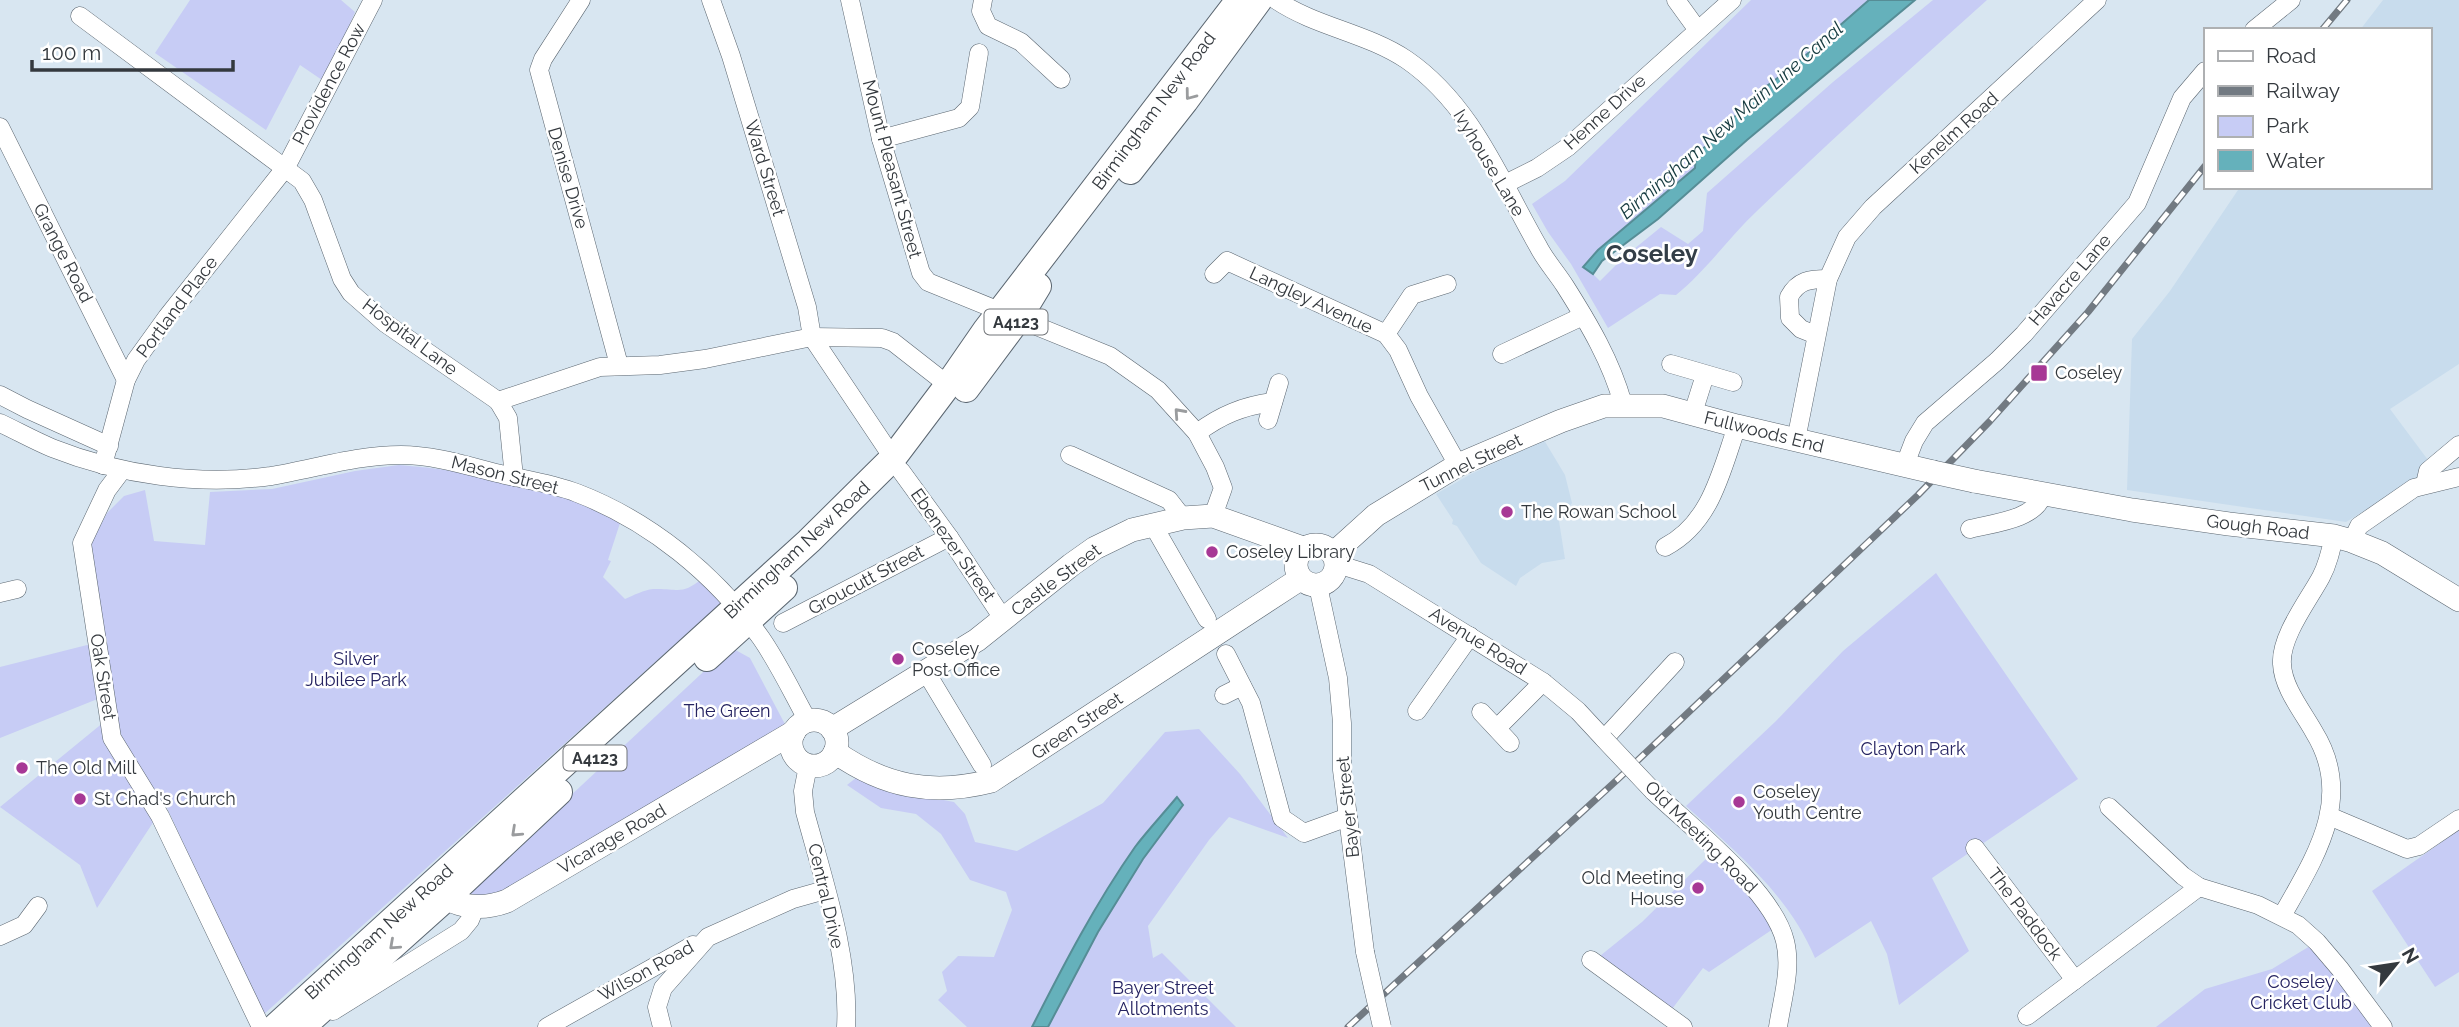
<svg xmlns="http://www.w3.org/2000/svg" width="2459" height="1027" viewBox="0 0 2459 1027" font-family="Raleway,sans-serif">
<rect width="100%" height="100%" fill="#d8e6f1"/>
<g fill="#c8dced">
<path d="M2383,0H2459V364L2390,409L2428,460L2421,476L2346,522L2127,490L2132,339L2170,291L2240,187H2429V30H2360Z"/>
<path d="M1544,440L1565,475L1572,503L1559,521L1565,559L1542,563L1520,578L1516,586L1481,563L1457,526L1452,524L1453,520L1436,494L1471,474Z"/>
</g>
<g fill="#c7ccf5">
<path d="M190,0H341L355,12L325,82L300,65L266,130L155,53Z"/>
<path d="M1751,0H1869L1790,69L1756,94L1706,146L1696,152L1695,168L1598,250L1588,269L1600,281L1623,258L1661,227L1688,244L1703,231L1707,193L1833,82L1933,0H1987C1910,69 1833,138 1758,210C1729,237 1707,270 1676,295L1660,294L1608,328L1571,264L1548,232L1532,204L1565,181Z"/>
<path d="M399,465C471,471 557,486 620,523L608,560L611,561L603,577L625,599C634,595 644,590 653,589C679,588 681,596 703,578L722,602L263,1015L167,808L121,740L90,546L107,513L124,496L145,490L154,541L205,545L210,492L272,489L355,471Z"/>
<path d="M1936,573L2078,779L1932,878L1969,951L1899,1005L1887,954L1871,921L1815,958C1788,894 1736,852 1686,806L1776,721L1843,651Z"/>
<path d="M91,644L100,698L0,738V667Z"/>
<path d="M730,647L750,658L787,728L494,899L465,894Z"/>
<path d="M104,722L154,821L97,908L80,865L0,807Z"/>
<path d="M1199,729L1240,774L1288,838L1229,817L1209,840L1148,926L1153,958L1162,953L1236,1027H967L938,1000L947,991L942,972L958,956L994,957L1012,910L1006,892L970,880L941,834L916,814L881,808L847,785L857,777L880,788L954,802L965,814L975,842L1017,851L1103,803L1165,732Z"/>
<path d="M2459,830V972L2435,987L2372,891Z"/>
<path d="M1711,854L1754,898L1776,927L1709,972L1703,968L1669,1013L1600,956L1642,922Z"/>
<path d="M2310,946L2379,1027H2156L2205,989L2272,969Z"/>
</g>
<g fill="#65b1bb" stroke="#568d96" stroke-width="2">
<path d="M1869,0H1915L1747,140L1658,219L1602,261L1593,274L1583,267L1598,250L1695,168L1696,152L1707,146L1756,94L1790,69Z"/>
<path d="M1177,797L1183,805L1143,859L1098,932L1048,1027H1032C1063,966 1095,904 1135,847C1148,830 1163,814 1177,797Z"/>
</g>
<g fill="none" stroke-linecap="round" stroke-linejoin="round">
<defs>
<g id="minor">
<path d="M581,0L543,59L539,70L619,365"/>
<path d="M711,0L731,56L807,307L812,337L893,458"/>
<path d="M850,0L881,139L921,273L928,282L1110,356L1158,390L1197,433L1215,467L1223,488L1213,516"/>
<path d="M983,0L981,11L988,26L1021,42L1061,79"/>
<path d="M1276,0C1316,27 1367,33 1407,60C1472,105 1500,180 1538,246C1545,260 1556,272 1565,286C1589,324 1611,361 1623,404"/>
<path d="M1676,0L1697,29"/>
<path d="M80,16L302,181L313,200L342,279L351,293L385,323L498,401L600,367L660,365L705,359L812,337L882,338L893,342L948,385"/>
<path d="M2254,30L2291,0"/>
<path d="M0,127L126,380"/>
<path d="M881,139L959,118L970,107L979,53"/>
<path d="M1505,184L1537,168L1568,147L1732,0"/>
<path d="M1214,274L1227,261L1386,334L1398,350L1419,396L1458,465"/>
<path d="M1386,334L1412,295L1447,284"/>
<path d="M1816,335L1801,329L1790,318L1789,297C1798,280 1810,279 1828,279"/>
<path d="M1502,354L1583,316"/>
<path d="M1671,364L1733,382"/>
<path d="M0,395L27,409L109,446"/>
<path d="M498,401L508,418L514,477"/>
<path d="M1693,413L1705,375"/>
<path d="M1268,420L1279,383"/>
<path d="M0,423C17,431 35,441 52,448C120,475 198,486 271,476C314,469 356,455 401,455C436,455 471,467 505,475C528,480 554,484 577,493C650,521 715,574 761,638C779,664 793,694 808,721"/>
<path d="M1197,433C1221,415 1243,406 1273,402"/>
<path d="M1796,440L1828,279L1847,237L1873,207L2097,0"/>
<path d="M1070,455L1169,500L1183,518"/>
<path d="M103,465L126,380L136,360L167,317L286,167L373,0"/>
<path d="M1904,467L1914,441L1925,423L1997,361L2024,334L2137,203L2182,98L2205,71"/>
<path d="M122,470L107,490L82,543L112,738L160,816L261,1027"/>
<path d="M901,471L949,537L1004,620"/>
<path d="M2425,484L2428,471L2459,445"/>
<path d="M1153,525L1207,619"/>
<path d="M1970,529C1993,523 2034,520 2043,495"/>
<path d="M2352,541L2359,526L2414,488L2459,477"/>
<path d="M1665,547C1711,523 1721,472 1737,426"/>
<path d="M1337,564L1369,574L1543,682L1578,711L1604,739L1675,662"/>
<path d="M1318,586L1338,678L1342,723V770L1365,952"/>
<path d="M0,593L17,589"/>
<path d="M783,623L949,537"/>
<path d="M1226,654L1251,703L1282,818L1304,833L1348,817"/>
<path d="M926,672L982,765"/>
<path d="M1224,695L1242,686"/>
<path d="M1417,711L1470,636"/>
<path d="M1481,712L1510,743"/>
<path d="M1497,728L1543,682"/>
<path d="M808,766L803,791L805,812C823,879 850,957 846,1027"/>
<path d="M1653,791C1691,827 1773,891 1785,941C1792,969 1782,1000 1778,1027"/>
<path d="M2109,807L2183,876L2199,887L2258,905L2298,925L2317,942L2340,969L2383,1027"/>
<path d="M2329,816L2407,849L2419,846L2459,819"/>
<path d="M1975,848L2075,980"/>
<path d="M2282,916C2315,857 2355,798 2314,732C2303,712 2283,688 2282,664C2280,637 2308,601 2321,577C2328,564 2331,550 2334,536"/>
<path d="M0,936L24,925L38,906"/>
<path d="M1591,960L1683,1027"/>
<path d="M333,1011L461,931L470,920L475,908"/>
<path d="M2027,1016L2199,887"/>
<path d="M547,1027L693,945"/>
<path d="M662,1027L657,1007L663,988L708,937L793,899L825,890"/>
</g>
<g id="major">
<path d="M1974,481L2132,510L2229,524L2334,536L2352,541L2382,553L2459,600"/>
<circle cx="1316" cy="565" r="20"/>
<path d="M1334,553L1376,515L1458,465L1561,421L1604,406H1663L1737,426L1933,472"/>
<circle cx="814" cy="743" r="23"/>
<path d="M832,729L977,640L1071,565L1095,548L1132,530L1183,518L1213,516L1303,548"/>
<path d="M835,752C885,787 932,796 991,781L1300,579"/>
<path d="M436,889C454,909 483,910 507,901L794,732"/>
</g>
<g id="highway">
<path d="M1130,171L1185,101L1259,0"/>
<path d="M966,389L1018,319L1038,286"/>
<path d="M707,658L784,588"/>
<path d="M275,1027L809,541L893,458L948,385L986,330L1239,0"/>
<path d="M302,1027L445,899L559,792"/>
</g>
</defs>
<use href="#minor" stroke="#5b6670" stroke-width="19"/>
<use href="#major" stroke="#5b6670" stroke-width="24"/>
<use href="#highway" stroke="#5b6670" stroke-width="28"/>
<use href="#minor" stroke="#fff" stroke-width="18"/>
<use href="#major" stroke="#fff" stroke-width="23"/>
<use href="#highway" stroke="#fff" stroke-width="26"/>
<defs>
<g id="rail">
<path d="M2322,30L2347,0"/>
<path d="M1348,1027L1618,779L1918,495L1990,421L2088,312L2205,166"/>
</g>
</defs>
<use href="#rail" stroke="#727a82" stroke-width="7"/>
<use href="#rail" stroke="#fff" stroke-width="4.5" stroke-dasharray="13" stroke-linecap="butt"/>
<defs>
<g id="minor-bridge">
<path d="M1604,739L1653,791"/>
<path d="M1365,952L1382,1027"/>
</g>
<path id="major-bridge" d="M1933,472L1974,481"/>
</defs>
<use href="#minor-bridge" stroke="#5b6670" stroke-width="19" stroke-linecap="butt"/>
<use href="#major-bridge" stroke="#5b6670" stroke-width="24" stroke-linecap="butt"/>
<use href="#minor-bridge" stroke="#fff" stroke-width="18"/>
<use href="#major-bridge" stroke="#fff" stroke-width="23"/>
</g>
<defs><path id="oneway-chevron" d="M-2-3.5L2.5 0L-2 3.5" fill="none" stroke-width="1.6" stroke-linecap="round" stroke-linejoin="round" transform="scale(1.75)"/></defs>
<g stroke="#9a9c9e">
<use href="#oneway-chevron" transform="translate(1190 95) rotate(127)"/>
<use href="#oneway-chevron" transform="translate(1179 413) rotate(-132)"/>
<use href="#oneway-chevron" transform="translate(516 832) rotate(137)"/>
<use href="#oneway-chevron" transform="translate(394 945) rotate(138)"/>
</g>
<g fill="#a73895" stroke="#fff" stroke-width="2.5">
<rect x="2030" y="364" width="18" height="18" rx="3.5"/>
<circle cx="1507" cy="512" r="7"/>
<circle cx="1212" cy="552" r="7"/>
<circle cx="898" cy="659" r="7"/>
<circle cx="22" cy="768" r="7"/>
<circle cx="80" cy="799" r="7"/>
<circle cx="1739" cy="802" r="7"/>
<circle cx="1698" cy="888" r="7"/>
</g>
<g text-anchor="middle" stroke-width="5" stroke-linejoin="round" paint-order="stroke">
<g fill="#fff" stroke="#717478" stroke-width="2">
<rect x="984.5" y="309.5" width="63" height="25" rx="5"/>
<rect x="563.5" y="745.5" width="63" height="25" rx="5"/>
</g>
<g font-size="16" font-weight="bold" fill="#34393e">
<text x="1016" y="328">A4123</text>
<text x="595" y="764">A4123</text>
</g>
<g font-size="18" fill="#34393e" stroke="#fff">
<text transform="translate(329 84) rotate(-62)" y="6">Providence Row</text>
<text transform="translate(1154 111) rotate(-53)" y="6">Birmingham New Road</text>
<text transform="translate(1605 112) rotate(-42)" y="6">Henne Drive</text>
<text transform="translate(1954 133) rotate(-42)" y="6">Kenelm Road</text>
<text transform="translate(1489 163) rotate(59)" y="6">Ivyhouse Lane</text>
<text transform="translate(765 168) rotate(73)" y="6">Ward Street</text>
<text transform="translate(892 169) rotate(75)" y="6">Mount Pleasant Street</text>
<text transform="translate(568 178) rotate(74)" y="6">Denise Drive</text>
<text transform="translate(63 253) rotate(63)" y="6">Grange Road</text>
<text transform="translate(2070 280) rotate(-49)" y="6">Havacre Lane</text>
<text transform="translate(1311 300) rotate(25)" y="6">Langley Avenue</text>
<text transform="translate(177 307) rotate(-53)" y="6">Portland Place</text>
<text transform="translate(410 337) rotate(37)" y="6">Hospital Lane</text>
<text transform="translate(1764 432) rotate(14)" y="6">Fullwoods End</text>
<text transform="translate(1471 463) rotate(-26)" y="6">Tunnel Street</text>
<text transform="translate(505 475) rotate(14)" y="6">Mason Street</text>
<text transform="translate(2258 527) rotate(7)" y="6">Gough Road</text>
<text transform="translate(953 545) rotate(55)" y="6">Ebenezer Street</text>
<text transform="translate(797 550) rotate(-43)" y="6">Birmingham New Road</text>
<text transform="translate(866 580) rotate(-28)" y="6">Groucutt Street</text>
<text transform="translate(1056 580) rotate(-37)" y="6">Castle Street</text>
<text transform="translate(1478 641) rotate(32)" y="6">Avenue Road</text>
<text transform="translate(103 677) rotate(81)" y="6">Oak Street</text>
<text transform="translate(1077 726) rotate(-34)" y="6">Green Street</text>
<text transform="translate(1348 807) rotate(-96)" y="6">Bayer Street</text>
<text transform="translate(1701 837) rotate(45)" y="6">Old Meeting Road</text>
<text transform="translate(612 839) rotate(-30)" y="6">Vicarage Road</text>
<text transform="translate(826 896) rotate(77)" y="6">Central Drive</text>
<text transform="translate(2025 914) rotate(53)" y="6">The Paddock</text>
<text transform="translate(379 932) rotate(-42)" y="6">Birmingham New Road</text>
<text transform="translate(646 971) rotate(-29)" y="6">Wilson Road</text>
</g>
<g font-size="18" fill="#34393e" stroke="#fff" text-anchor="start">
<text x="2055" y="379">Coseley</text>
<text x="1521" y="518">The Rowan School</text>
<text x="1226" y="558">Coseley Library</text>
<text x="912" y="655">Coseley<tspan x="912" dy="21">Post Office</tspan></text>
<text x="36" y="774">The Old Mill</text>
<text x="1753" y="798">Coseley<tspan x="1753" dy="21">Youth Centre</tspan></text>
<text x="94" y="805">St Chad's Church</text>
<text x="1684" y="884" text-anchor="end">Old Meeting<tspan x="1684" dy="21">House</tspan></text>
</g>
<g font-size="18" fill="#252361" stroke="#fff">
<text x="356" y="665">Silver<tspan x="356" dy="21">Jubilee Park</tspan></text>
<text x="727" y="717">The Green</text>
<text x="1913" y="755">Clayton Park</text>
<text x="2301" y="988">Coseley<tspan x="2301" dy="21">Cricket Club</tspan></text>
<text x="1163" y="994">Bayer Street<tspan x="1163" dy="21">Allotments</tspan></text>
</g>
<g font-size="19" font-style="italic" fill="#153a3f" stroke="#fff">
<text transform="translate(1731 120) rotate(-41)" y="7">Birmingham New Main Line Canal</text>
</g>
<g font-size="24" font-weight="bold" fill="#333e47" stroke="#fff">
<text x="1652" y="262">Coseley</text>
</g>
</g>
<rect x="2204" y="28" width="228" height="161" fill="#ffffff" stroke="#aeb0b2" stroke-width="2"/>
<rect x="2218" y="51" width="35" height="10" fill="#ffffff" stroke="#aeb0b2" stroke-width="2"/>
<text x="2266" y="63" font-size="21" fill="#34393e">Road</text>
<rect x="2218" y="86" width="35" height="10" fill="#727a82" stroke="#aeb0b2" stroke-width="2"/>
<text x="2266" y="98" font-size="21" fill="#34393e">Railway</text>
<rect x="2218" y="116" width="35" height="21" fill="#c7ccf5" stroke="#aeb0b2" stroke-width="2"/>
<text x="2266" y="133" font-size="21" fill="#34393e">Park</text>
<rect x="2218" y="150" width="35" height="21" fill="#65b1bb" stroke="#aeb0b2" stroke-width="2"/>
<text x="2266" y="168" font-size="21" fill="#34393e">Water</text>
<g transform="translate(2396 964) rotate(60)" stroke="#ffffff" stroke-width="5" paint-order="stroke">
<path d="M0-5L12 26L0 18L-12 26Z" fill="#34393e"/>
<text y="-10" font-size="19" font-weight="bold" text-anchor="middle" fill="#34393e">N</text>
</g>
<path d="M32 60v10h201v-10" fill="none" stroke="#34393e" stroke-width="3.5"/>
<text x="42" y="60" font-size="21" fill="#34393e" stroke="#ffffff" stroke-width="5" paint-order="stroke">100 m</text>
</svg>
